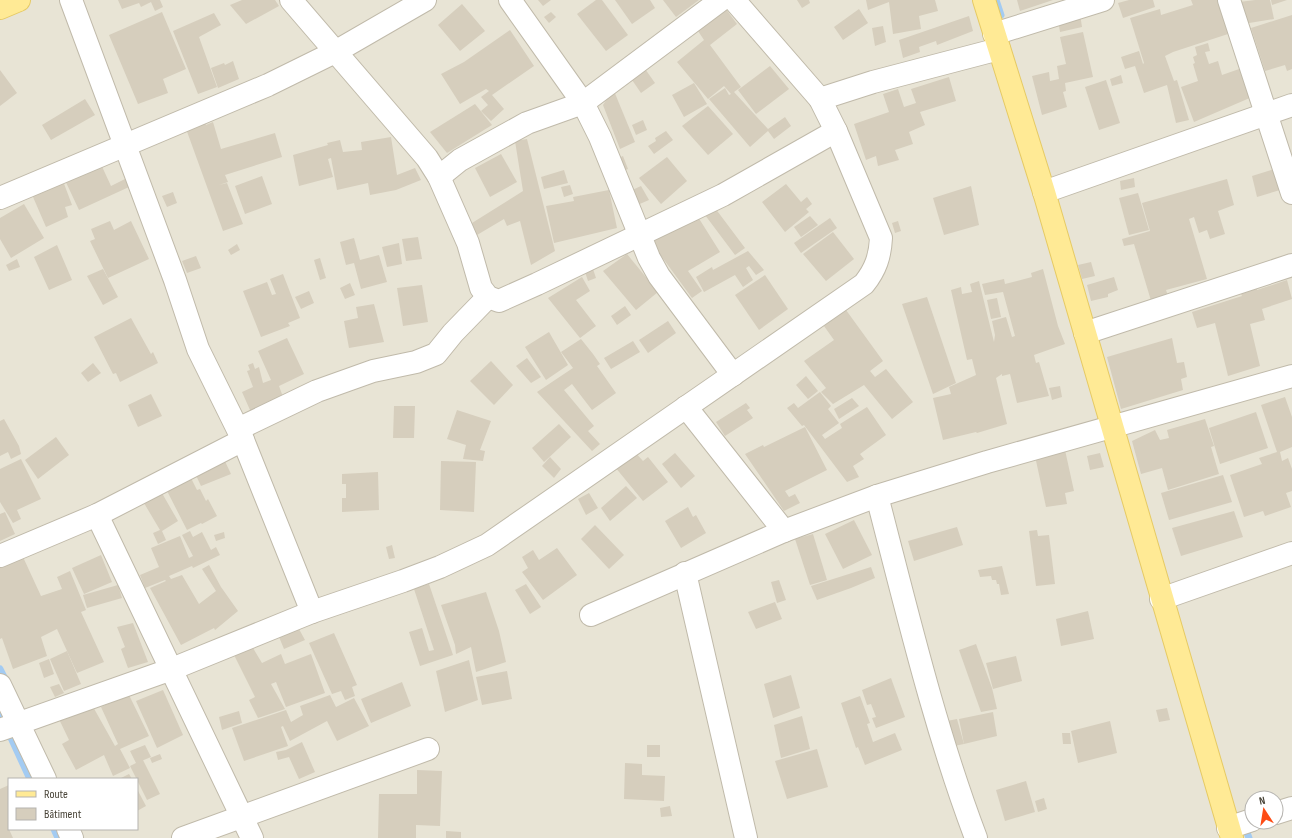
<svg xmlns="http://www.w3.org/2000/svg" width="1292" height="838" viewBox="0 0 1292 838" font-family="'Sofia Sans Condensed',sans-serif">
<rect width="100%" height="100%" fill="#f4f1e8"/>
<path fill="#e8e4d5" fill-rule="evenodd" d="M0,0H1292V838H0ZM9,779H137V829H9ZM1252,798H1276V822H1252Z"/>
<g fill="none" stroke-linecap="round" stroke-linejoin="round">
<g stroke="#a3cbf2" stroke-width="7">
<path d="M996,0L1001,15"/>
<path d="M0,669L7,683"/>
<path d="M0,714L30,779"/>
<path d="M54,829L58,838"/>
<path d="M1246,830L1249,838"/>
</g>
</g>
<g fill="#d6cebd">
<path d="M118,0H160L163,7L155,11L151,2L141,7L139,3L122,9Z"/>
<path d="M242,0H275L279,6L246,24L230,5Z"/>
<path d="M538,0H551L543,6Z"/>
<path d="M596,0H602L628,35L606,51L577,14Z"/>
<path d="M615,0H650L655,8L632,24Z"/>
<path d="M663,0H699L676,17Z"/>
<path d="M797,0H809L810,3L802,8Z"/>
<path d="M866,0H935L938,11L919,16L921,29L893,34L889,2L868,10Z"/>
<path d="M1017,0H1053L1020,11Z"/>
<path d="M1129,0H1153L1155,7L1123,18L1118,3Z"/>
<path d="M1191,0H1218L1228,34L1173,52L1165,56L1174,81L1177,80L1189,120L1176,123L1167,85L1144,93L1135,66L1125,69L1121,57L1139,51L1143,64L1144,63L1130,18L1160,9L1161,15L1193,5Z"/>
<path d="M1255,0H1270L1274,19L1243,24L1239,2Z"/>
<path d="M1271,0H1287L1272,5Z"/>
<path d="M462,4L485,31L460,51L438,25Z"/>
<path d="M723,5L737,24L710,45L741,87L734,92L768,129L785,117L791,126L774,139L768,131L750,147L709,99L725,88L729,95L731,94L724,86L708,99L677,62L704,40L696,28Z"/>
<path d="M859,9L868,23L843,40L834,27Z"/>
<path d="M162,12L186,69L163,79L168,93L138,104L109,35Z"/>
<path d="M551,12L556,17L549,23L544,17Z"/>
<path d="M214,13L221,25L199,37L217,87L198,94L173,31Z"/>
<path d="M1080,14L1082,27L1060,32L1058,20Z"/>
<path d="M1292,15V69L1287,71L1285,65L1265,71L1251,28Z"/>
<path d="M969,16L973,31L937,45L936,41L919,47L920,52L903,58L899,40Z"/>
<path d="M883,26L886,42L875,46L872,28Z"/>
<path d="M510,30L534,66L492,95L504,109L491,121L481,111L488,105L481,97L489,91L486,89L460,104L441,74L464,62Z"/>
<path d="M1083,32L1093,77L1065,83L1066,91L1063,92L1067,107L1042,115L1032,76L1049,72L1050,81L1059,79L1057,66L1066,64L1060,37Z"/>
<path d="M1208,43L1210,51L1205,52L1209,64L1218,61L1222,75L1242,68L1252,97L1194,122L1181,87L1198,81L1193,64L1195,63L1193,57L1197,55L1195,47Z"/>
<path d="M233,61L239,79L218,88L211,68L224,63L225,65Z"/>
<path d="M643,66L655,83L641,93L630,77Z"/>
<path d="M770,66L789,89L756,114L738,90Z"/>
<path d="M0,70L17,93L0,106Z"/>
<path d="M1121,75L1123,83L1112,86L1110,79Z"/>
<path d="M949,77L956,101L920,112L925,125L909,132L913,144L895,150L899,160L878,166L876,156L866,160L854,124L889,112L883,94L898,89L904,107L916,103L911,89Z"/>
<path d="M1106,80L1120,123L1099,130L1085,87Z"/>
<path d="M694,83L707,104L684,117L672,95Z"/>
<path d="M614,91L635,142L620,149L603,105L611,93Z"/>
<path d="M85,99L95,115L51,140L42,125Z"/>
<path d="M475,104L492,125L447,153L430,132Z"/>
<path d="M708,106L733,134L708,155L682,126Z"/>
<path d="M203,118L206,125L213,122L221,149L275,133L282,157L225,175L228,182L219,185L227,183L243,224L223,231L185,126Z"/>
<path d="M643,120L647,130L636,135L632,125Z"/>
<path d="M666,131L673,140L654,154L648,146L656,141L655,138Z"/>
<path d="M391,137L397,175L415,168L421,180L396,190L370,195L368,183L337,190L331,158L328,159L333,177L299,186L293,155L328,145L327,143L340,140L343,152L362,150L361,142Z"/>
<path d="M527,139L555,251L531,265L520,221L507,226L504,219L477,235L472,223L523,191L515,141Z"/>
<path d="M501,154L517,182L490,197L475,168Z"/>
<path d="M623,156L628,169L618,173L614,160Z"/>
<path d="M667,157L687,181L661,204L639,178Z"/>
<path d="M99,160L111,186L125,179L129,187L79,210L63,176Z"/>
<path d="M1274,169L1280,190L1257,197L1252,176Z"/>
<path d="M564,170L568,183L544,189L541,177Z"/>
<path d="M262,176L272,204L245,214L235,186Z"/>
<path d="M1134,178L1135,187L1121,190L1120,181Z"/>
<path d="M1227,179L1234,205L1218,211L1225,234L1210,239L1207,230L1199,233L1194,217L1189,219L1207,279L1166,290L1169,299L1152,304L1134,244L1124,246L1122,239L1150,231L1142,203Z"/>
<path d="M63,181L72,205L65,207L68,217L46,227L30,190Z"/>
<path d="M786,184L801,202L807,197L812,204L806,209L809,212L785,232L762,202Z"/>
<path d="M570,185L573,194L564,197L561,187Z"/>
<path d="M641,186L649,200L635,206L628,192Z"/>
<path d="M971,186L979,225L944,235L933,198Z"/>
<path d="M609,190L617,228L554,243L546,206L574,201L573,197Z"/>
<path d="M173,192L177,203L167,207L162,196Z"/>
<path d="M1138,193L1149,230L1129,235L1119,198Z"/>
<path d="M24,204L44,238L11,258L0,239V218Z"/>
<path d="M712,204L745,248L735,255L702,211Z"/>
<path d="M810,216L818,225L801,237L794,227Z"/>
<path d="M698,217L720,252L688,271L702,291L692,298L651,242L676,226L678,229Z"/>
<path d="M830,218L837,228L801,253L794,243Z"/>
<path d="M110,221L114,230L131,221L149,259L108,278L90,241L95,239L91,229Z"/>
<path d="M898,221L901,231L895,233L892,223Z"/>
<path d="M833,232L854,259L826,281L803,254Z"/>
<path d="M418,237L422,259L406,261L402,239Z"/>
<path d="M354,238L360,260L379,255L387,282L361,289L354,263L346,265L340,242Z"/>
<path d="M399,243L402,264L387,267L382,247Z"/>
<path d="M237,244L240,250L231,255L228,250Z"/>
<path d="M57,245L72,280L49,290L34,257Z"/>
<path d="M748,251L764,270L756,275L749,266L746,268L753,280L743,287L735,275L704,292L696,277L712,267L713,270Z"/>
<path d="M627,254L658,292L636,310L603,271Z"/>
<path d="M196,256L201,268L187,273L182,261Z"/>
<path d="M320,258L326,278L320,280L314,260Z"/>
<path d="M17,259L20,267L9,271L6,265Z"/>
<path d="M1091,262L1095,276L1082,279L1078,265Z"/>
<path d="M103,269L118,297L103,305L87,276Z"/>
<path d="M593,269L596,278L588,281L585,272Z"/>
<path d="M1043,269L1058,326L1065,344L1034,355L1036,363L1039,362L1049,396L1017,403L1010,374L1002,376V374L996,378L1007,424L977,433L976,432L943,440L933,398L951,394L949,387L976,375L972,359L967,360L951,290L961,287L962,294L972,292L970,284L979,281L994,342L995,335L992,321L1006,317L1012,337L1015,336L1003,292L985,295L982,284L1004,279L1005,284L1032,277L1031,273Z"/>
<path d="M283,274L300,318L288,323L290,326L261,337L243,291L267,282L272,295L276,294L270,279Z"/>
<path d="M765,275L788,309L759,330L735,295Z"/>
<path d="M582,277L590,291L576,300L596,326L580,338L548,298Z"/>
<path d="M1114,277L1118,290L1108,294V297L1091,301L1087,285Z"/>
<path d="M1287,280L1292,299L1262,309L1265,320L1250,324L1260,366L1228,376L1215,323L1197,328L1192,312L1242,296L1240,292L1257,286V290Z"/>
<path d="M350,283L355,295L345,299L340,288Z"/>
<path d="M422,285L428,322L403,326L397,288Z"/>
<path d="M309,291L314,303L301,309L295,297Z"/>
<path d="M927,297L956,383L933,394L902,304Z"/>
<path d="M997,298L1001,317L991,319L987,300Z"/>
<path d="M374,304L384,342L349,348L344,321L358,318L356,307Z"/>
<path d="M625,306L631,315L617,325L611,316Z"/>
<path d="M846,310L883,361L870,371L875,377L886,369L913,402L892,419L864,385L833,404L821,392L826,388L804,361L834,340L824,326Z"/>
<path d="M131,318L151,354L153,352L158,363L120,382L116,373L113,374L94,337Z"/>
<path d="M668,321L676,333L648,353L639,340Z"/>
<path d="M549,332L568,365L546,380L525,347Z"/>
<path d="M287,338L304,374L279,386L286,405L254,419L242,392L253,387L247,371L250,370L248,365L253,363L255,369L259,367L263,383L271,380L258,351Z"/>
<path d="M1172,338L1177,363L1184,362L1187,377L1181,379L1183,390L1121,409L1107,357Z"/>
<path d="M581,339L593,354L600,364L597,366L616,393L592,410L572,384L564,390L594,426L588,431L600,444L592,451L537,392L573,368L561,352Z"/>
<path d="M633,341L640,352L611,369L604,358Z"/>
<path d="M527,358L541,377L531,383L516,366Z"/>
<path d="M491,361L513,385L494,405L470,381Z"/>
<path d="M93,363L101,373L88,382L81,373Z"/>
<path d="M806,376L818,391L808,399L796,385Z"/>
<path d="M1060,386L1062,397L1052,400L1049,388Z"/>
<path d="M820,392L831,406L828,409L839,423L822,435L825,439L842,428L840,424L867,407L886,435L860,454L864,459L853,466L859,477L847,482L804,425L802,426L787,408L794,403L798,408Z"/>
<path d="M151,394L162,416L138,427L128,405Z"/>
<path d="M1285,397L1292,417V447L1280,452L1282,461L1288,458L1292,469V491L1286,493L1291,507L1265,516L1263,511L1244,517L1230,475L1262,464L1259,458L1277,452L1261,405Z"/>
<path d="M852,398L859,406L839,419L834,409Z"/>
<path d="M746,403L750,408L747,410L753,418L725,436L716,422Z"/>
<path d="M394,406H415L414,438H393Z"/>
<path d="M457,410L491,421L480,450L485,451L483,461L463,459L466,445L447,439Z"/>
<path d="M1256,412L1268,448L1220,464L1209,428Z"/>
<path d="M4,419L19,446L21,454L11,459L8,452L0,456V421Z"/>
<path d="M1205,419L1214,446L1211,447L1219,474L1168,490L1162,468L1141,474L1132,441L1155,430L1160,440L1169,438L1167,430Z"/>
<path d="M559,424L571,437L544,462L532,448Z"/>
<path d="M805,427L827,470L785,491L789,497L795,494L800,503L784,511L745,454L763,445L764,447Z"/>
<path d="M56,437L69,455L38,479L25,460Z"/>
<path d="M1065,450L1074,491L1065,493L1067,504L1046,507L1035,456Z"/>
<path d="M634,451L643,461L648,457L668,482L643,501L615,467Z"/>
<path d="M675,453L695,476L681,488L662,464Z"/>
<path d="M1100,453L1104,467L1090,470L1087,456Z"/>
<path d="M222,455L231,474L201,486L193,469Z"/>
<path d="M550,457L561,469L554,478L542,466Z"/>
<path d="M21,459L41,499L17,510L21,519L13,523L0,502V469Z"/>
<path d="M441,461L476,462L474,512L440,510Z"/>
<path d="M188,472L197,490L200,489L206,501L208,499L217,516L202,524L201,523L187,530L164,485Z"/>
<path d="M378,472L379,510L342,512V498H346V484H342V474Z"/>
<path d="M1223,475L1232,502L1169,520L1161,493Z"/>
<path d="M626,486L637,498L610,521L601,508Z"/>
<path d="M159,488L178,521L162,531L166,540L158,544L153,533L160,530L141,498Z"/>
<path d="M589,493L598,508L586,515L578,499Z"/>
<path d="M688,507L693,517L696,515L706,533L681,548L665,521Z"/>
<path d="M1234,511L1243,537L1181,556L1172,528Z"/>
<path d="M5,512L15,534L0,541V514Z"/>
<path d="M854,520L872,555L843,569L825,534Z"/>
<path d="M595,525L624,555L609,569L581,539Z"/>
<path d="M957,527L963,545L914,561L908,541Z"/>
<path d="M1037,530L1038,536L1049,535L1055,584L1036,586L1029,531Z"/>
<path d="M190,531L193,537L202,532L211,550L216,547L220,555L193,568L192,566L169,576L171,579L182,575L199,604L216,591L202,569L209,565L221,587L238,611L215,630L214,628L181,645L150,588L166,581L165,580L145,588L140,575L159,567L151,548L180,536L189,558L193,556L182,535Z"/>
<path d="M224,532L225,538L216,541L214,535Z"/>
<path d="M813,534L827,580L810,585L795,539Z"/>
<path d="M392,545L395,558L389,559L386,547Z"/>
<path d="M557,548L577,575L543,600L522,572L528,568L522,557L533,550L539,560Z"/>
<path d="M101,555L112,582L84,594L72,568Z"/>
<path d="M23,557L41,596L62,589L57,577L70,571L86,610L81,612L104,662L77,673L57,629L41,637L47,656L13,669L2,638L0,639V567Z"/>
<path d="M1002,566L1009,594L1001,595L999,584H997L996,580H992L991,576L980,577L978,570Z"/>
<path d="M871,567L875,578L851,588L817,600L811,586Z"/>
<path d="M779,580L786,600L777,603L771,582Z"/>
<path d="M429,584L453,655L420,666L409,632L422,628L429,651L434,650L414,589Z"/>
<path d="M526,584L541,607L530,614L515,590Z"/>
<path d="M118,585L122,598L87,608L83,595Z"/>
<path d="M486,592L499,631L506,662L476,672L471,647L456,654L455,645L441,605Z"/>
<path d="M775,602L782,619L756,629L748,612Z"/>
<path d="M1088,611L1094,639L1061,646L1056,619Z"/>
<path d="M133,623L148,662L128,668L121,649L125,647L117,627Z"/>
<path d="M299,629L305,640L284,649L279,637Z"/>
<path d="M334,633L357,685L352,687L355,696L345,700L341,691L332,694L309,643Z"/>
<path d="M976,644L992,688L997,709L981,712L959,650Z"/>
<path d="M253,648L262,663L281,654L285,664L311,654L325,693L286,707L276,682L271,684L285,709L258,718L249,700L255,697L234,655Z"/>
<path d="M67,651L81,684L64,691L50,659Z"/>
<path d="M1016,656L1022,681L993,689L986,663Z"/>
<path d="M49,659L54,674L44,678L39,663Z"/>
<path d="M469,660L478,700L445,712L436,671Z"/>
<path d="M507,671L512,699L482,705L476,677Z"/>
<path d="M791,675L800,708L773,718L764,684Z"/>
<path d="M891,678L905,717L876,728L872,718L876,717L871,704L867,705L862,690Z"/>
<path d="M402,682L411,706L371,723L361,699Z"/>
<path d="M59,684L64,693L55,697L50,687Z"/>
<path d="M163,690L183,735L157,748L136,701Z"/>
<path d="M129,695L149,736L120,749L130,768L113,776L104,755L76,770L62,744L69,740L58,717L92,705L115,746L118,744L101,707Z"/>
<path d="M330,695L336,707L354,698L369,726L337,741L327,721L290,741L283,726L281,727L288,746L244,761L232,728L286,710L291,722L303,715L300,706Z"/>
<path d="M860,696L870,723L867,724L873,742L895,733L902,750L865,765L858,747L856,748L841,703Z"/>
<path d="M1167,708L1170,720L1159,722L1156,710Z"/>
<path d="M239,711L242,723L222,730L219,717Z"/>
<path d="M993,712L997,736L964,744L959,719Z"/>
<path d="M802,716L810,749L781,758L774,725Z"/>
<path d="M957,719L964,744L954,746L947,721Z"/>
<path d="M1110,721L1117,753L1078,763L1071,731Z"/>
<path d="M1062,733H1070L1071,744H1063Z"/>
<path d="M302,742L315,772L299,779L289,757L278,760L276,752L286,750Z"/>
<path d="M145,745L151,757L139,762L143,760L160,794L147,800L130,766L136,763L130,751Z"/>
<rect x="647" y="745" width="13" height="12"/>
<path d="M817,749L828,787L787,799L775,761Z"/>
<path d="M160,754L162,759L152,763L150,758Z"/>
<path d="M625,763L642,764V775L665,776L664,801L624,799Z"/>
<path d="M417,770L442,771L440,826L416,825V838H378L379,794H417Z"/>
<path d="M129,774L132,779H119Z"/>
<path d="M1026,781L1035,812L1005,821L996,790Z"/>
<path d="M9,785L8,827L13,838H0V789Z"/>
<path d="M137,789L146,806L137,811Z"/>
<path d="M1044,798L1047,809L1038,812L1035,801Z"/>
<path d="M670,806L672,816L661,817L660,808Z"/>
<path d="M446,831L461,832V838H446Z"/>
</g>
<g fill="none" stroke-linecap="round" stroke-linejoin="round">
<defs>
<g id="minor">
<path d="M71,0L175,280L198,349L243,440L312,612"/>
<path d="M291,0L427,158L439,177L468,243L481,288L488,297L499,301L537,284L723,195L836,131"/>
<path d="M510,0L583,103L600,137L649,258L659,276L733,375"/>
<path d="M1229,0L1292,193"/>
<path d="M994,34L1103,0"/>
<path d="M820,99L873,82L999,49"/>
<path d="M439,177L460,160L527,123L583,103L721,0"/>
<path d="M1044,192L1292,105"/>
<path d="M0,198L268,85L335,52L425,0"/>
<path d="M1085,333L1292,265"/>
<path d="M686,407L784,531"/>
<path d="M238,429L317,391L373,371L416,362L436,354L453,333L488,297"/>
<path d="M877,496C907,611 934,727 976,838"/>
<path d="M97,515L252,838"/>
<path d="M0,556L97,515L243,440"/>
<path d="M685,573L746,838"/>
<path d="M1161,599L1292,553"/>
<path d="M591,615L784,531L877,496L987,462L1292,376"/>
<path d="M0,685L45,779"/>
<path d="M0,730L172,669L312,612L403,581L440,567L487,545L864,284C876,269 880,256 881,238L836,131L820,99L734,0"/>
<path d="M1276,813L1292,808"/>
<path d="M1228,828L1252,820"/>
<path d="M68,829L72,838"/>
<path d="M183,838L428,749"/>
</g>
<g id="major">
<path d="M984,0L1044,192L1232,838"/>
<path d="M0,8L19,0"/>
</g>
</defs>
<use href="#minor" stroke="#c0baaa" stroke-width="24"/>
<use href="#major" stroke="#e6ca64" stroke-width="24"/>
<use href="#minor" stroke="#fff" stroke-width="22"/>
<use href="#major" stroke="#ffea95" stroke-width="22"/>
</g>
<rect x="8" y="778" width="130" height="52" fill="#ffffff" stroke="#b5b3af"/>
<rect x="16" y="791" width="20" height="6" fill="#ffea95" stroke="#b5b3af"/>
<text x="44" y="798" font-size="12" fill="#474236">Route</text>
<rect x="16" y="808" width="20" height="12" fill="#d6cebd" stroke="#b5b3af"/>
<text x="44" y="818" font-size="12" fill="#474236">Bâtiment</text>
<g transform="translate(1264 810) rotate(348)"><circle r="19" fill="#ffffff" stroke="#b5b3af"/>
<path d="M0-3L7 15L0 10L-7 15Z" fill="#fd4c15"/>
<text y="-6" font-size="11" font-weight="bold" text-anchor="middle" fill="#474236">N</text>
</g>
</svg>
